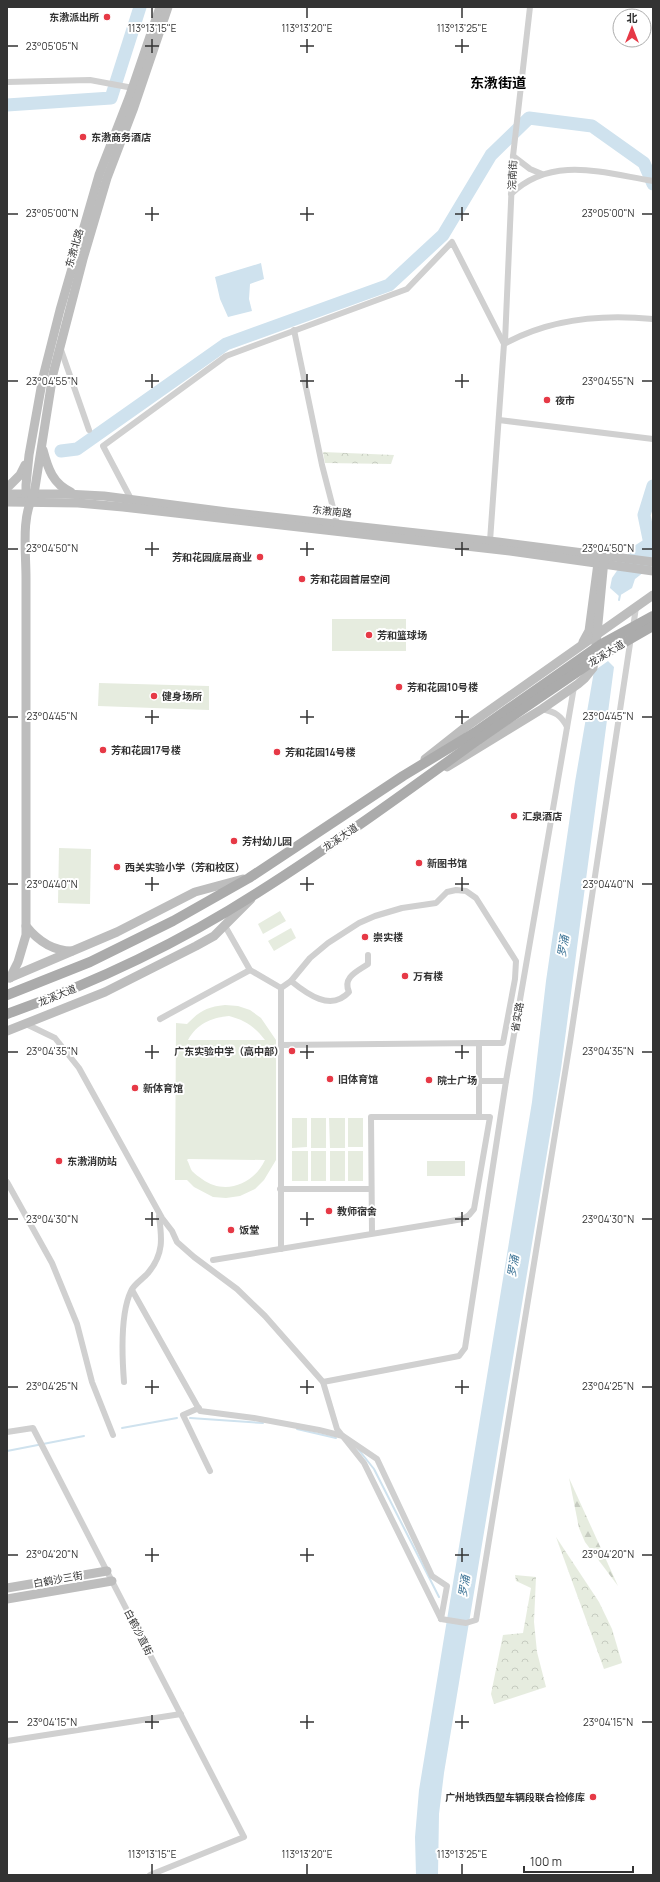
<svg xmlns="http://www.w3.org/2000/svg" width="660" height="1882" viewBox="0 0 660 1882" font-family="Manrope,'Noto Sans SC',sans-serif">
<defs>
<pattern id="forest-firs" width="22" height="20" patternUnits="userSpaceOnUse"><rect width="22" height="20" fill="#e6ecdf"/><path d="M5 1l3.5 6h-7zM16 11l3.5 6h-7z" fill="#c6cbc0"/></pattern>
<pattern id="park-crowns" width="20" height="18" patternUnits="userSpaceOnUse"><rect width="20" height="18" fill="#e6ecdf"/><path d="M2 6a3 3 0 1 1 6 0M12 15a3 3 0 1 1 6 0" fill="none" stroke="#c6cbc0"/></pattern>
</defs>
<rect width="100%" height="100%" fill="#fff"/>
<g fill="#e6ecdf" fill-rule="evenodd">
<rect x="332" y="619" width="74" height="32"/>
<path d="M99,683L209,686V710L98,706Z"/>
<path d="M59,848L91,849L90,904L58,903Z"/>
<path d="M280,911L286,921L263,934L258,924Z"/>
<path d="M291,928L296,938L274,951L268,941Z"/>
<path d="M225,1005L238,1006L250,1010L261,1018L276,1040V1160L264,1180L255,1189L240,1196L226,1198L213,1197L194,1187L187,1180H175L176,1023L187,1024C200,1011 206,1007 225,1005ZM229,1016C245,1020 255,1027 265,1040H188C197,1024 210,1018 229,1016ZM187,1160L188,1159L265,1160C254,1184 225,1196 202,1179C199,1177 195,1174 192,1171C190,1168 189,1163 187,1160Z"/>
<path d="M292,1118H307V1147L292,1148Z"/>
<rect x="311" y="1118" width="15" height="30"/>
<path d="M329,1118H345V1148H330Z"/>
<rect x="348" y="1118" width="15" height="29"/>
<rect x="292" y="1151" width="16" height="30"/>
<rect x="311" y="1151" width="15" height="30"/>
<rect x="330" y="1151" width="15" height="30"/>
<rect x="348" y="1151" width="15" height="30"/>
<rect x="427" y="1161" width="38" height="15"/>
</g>
<path fill="url(#forest-firs)" d="M569,1478L618,1586L585,1542L579,1528Z"/>
<g fill="url(#park-crowns)">
<path d="M323,452L394,455L391,464L325,463Z"/>
<path d="M556,1537L599,1602L612,1629L622,1663L604,1669Z"/>
<path d="M515,1575L536,1577L534,1622L537,1652L546,1687L494,1704L491,1694L503,1635L523,1633L531,1588L516,1581Z"/>
</g>
<g fill="#cfe2ee">
<path d="M261,263L264,279L250,284L249,299L252,311L228,317L220,299L215,277Z"/>
<path d="M653,534V565L635,579L632,588L619,596L610,588L612,578L634,546Z"/>
<path d="M608,661L614,667L561,1069L444,1773L439,1814L438,1875H416L415,1837L419,1790L532,1102L546,981L575,782L594,671Z"/>
</g>
<g fill="none" stroke-linecap="round" stroke-linejoin="round">
<g stroke="#cfe2ee" stroke-width="2">
<path d="M619,600L620,595"/>
<path d="M190,1418L263,1423"/>
<path d="M122,1428L177,1418"/>
<path d="M297,1429L336,1438"/>
<path d="M358,1449L374,1469L439,1597"/>
<path d="M7,1451L84,1436"/>
</g>
<g stroke="#cfe2ee" stroke-width="13">
<path d="M7,105L111,98L140,7"/>
<path d="M61,451L77,449L226,344L389,285L443,235L491,155L529,118L592,126L644,163L653,184"/>
<path d="M651,549L644,515L653,486"/>
</g>
<g stroke="#d0d0d0" stroke-width="6">
<path d="M7,82L90,80L133,88"/>
<path d="M513,156L530,169L542,174"/>
<path d="M511,194C552,155 603,173 653,181"/>
<path d="M294,330L322,465L337,523"/>
<path d="M505,342L513,156L530,7"/>
<path d="M504,344C549,319 603,314 653,319"/>
<path d="M60,347L89,430"/>
<path d="M499,420L653,439"/>
<path d="M131,499L103,446L226,356L407,289L452,242L504,344L490,541"/>
<path d="M633,628L636,607"/>
<path d="M542,709C555,712 561,715 567,727"/>
<path d="M225,926L250,970L281,988V1249"/>
<path d="M291,981C307,994 331,1012 349,992C342,977 358,971 368,964V955"/>
<path d="M281,988L291,981L310,958L328,943L359,923L375,916L402,908L436,903L447,892L456,890L466,891L476,898L516,961L515,979L503,1043H479"/>
<path d="M160,1019L250,970"/>
<path d="M26,1024L55,1038L79,1068L162,1218L172,1231L177,1242L194,1257L237,1289L265,1316L323,1382L337,1429L364,1463L441,1619"/>
<path d="M281,1045L479,1043V1117H371L372,1233"/>
<path d="M479,1081H506"/>
<path d="M7,1182L52,1263L77,1324L92,1382L113,1435"/>
<path d="M280,1189H371"/>
<path d="M213,1260L463,1219L469,1215L474,1209L490,1117H479"/>
<path d="M132,1290L200,1411L254,1418L319,1430L343,1436L377,1459L432,1576L447,1586L441,1619"/>
<path d="M124,1382C122,1356 120,1314 131,1291C134,1284 143,1279 148,1273C164,1254 162,1238 159,1216"/>
<path d="M323,1382L459,1356L465,1348L506,1081L574,687"/>
<path d="M199,1408L183,1415L210,1471"/>
<path d="M7,1432L33,1428L244,1837L150,1875"/>
<path d="M441,1619L466,1623L476,1620L570,1042L631,637"/>
<path d="M7,1741L181,1714"/>
</g>
<g stroke="#bdbdbd" stroke-width="9">
<path d="M43,450C48,469 53,484 71,492"/>
<path d="M7,488L20,475L25,465"/>
<path d="M7,494H66L104,496L227,512L498,542L653,562"/>
<path d="M28,500L26,494V485L29,455L43,377L60,310L99,175L129,98L160,7"/>
<path d="M7,502L78,503L123,507L510,551L653,571"/>
<path d="M583,642L589,631L598,563L601,560"/>
<path d="M425,759L463,729L653,595"/>
<path d="M447,767L542,709L578,684L585,678L593,668L595,655L604,560"/>
<path d="M26,926C38,941 54,951 72,951"/>
<path d="M9,978L117,932L195,892L243,879"/>
<path d="M10,978L18,962L26,935V578C26,551 21,517 34,494L53,374L83,259L107,178L133,110L168,7"/>
<path d="M7,1031L105,992L196,946L214,936L251,899"/>
<path d="M7,1588L107,1571"/>
<path d="M7,1599L112,1581"/>
</g>
<g stroke="#ababab" stroke-width="10">
<path d="M7,995L90,962L173,921L249,878L403,776L474,733"/>
<path d="M7,1014C94,983 179,943 257,893C333,845 406,792 479,739"/>
</g>
<g stroke="#ababab" stroke-width="10">
<path d="M474,733L600,645L653,616"/>
<path d="M479,739L599,657L653,626"/>
</g>
</g>
<path fill="none" stroke="#333" stroke-width="1.5" d="M152,8V18M307,8V18M462,8V18M152,39V53M307,39V53M462,39V53M8,46H18M145,46H159M300,46H314M455,46H469M152,207V221M307,207V221M462,207V221M8,214H18M145,214H159M300,214H314M455,214H469M642,214H652M152,374V388M307,374V388M462,374V388M8,381H18M145,381H159M300,381H314M455,381H469M642,381H652M152,542V556M307,542V556M462,542V556M8,549H18M145,549H159M300,549H314M455,549H469M642,549H652M152,710V724M307,710V724M462,710V724M8,717H18M145,717H159M300,717H314M455,717H469M642,717H652M152,877V891M307,877V891M462,877V891M8,884H18M145,884H159M300,884H314M455,884H469M642,884H652M152,1045V1059M307,1045V1059M462,1045V1059M8,1052H18M145,1052H159M300,1052H314M455,1052H469M642,1052H652M152,1212V1226M307,1212V1226M462,1212V1226M8,1219H18M145,1219H159M300,1219H314M455,1219H469M642,1219H652M152,1380V1394M307,1380V1394M462,1380V1394M8,1387H18M145,1387H159M300,1387H314M455,1387H469M642,1387H652M152,1548V1562M307,1548V1562M462,1548V1562M8,1555H18M145,1555H159M300,1555H314M455,1555H469M642,1555H652M152,1715V1729M307,1715V1729M462,1715V1729M8,1722H18M145,1722H159M300,1722H314M455,1722H469M642,1722H652M152,1864V1874M307,1864V1874M462,1864V1874"/>
<g fill="#e63946" stroke="#fff" stroke-width="1.5">
<circle cx="107" cy="17" r="4"/>
<circle cx="83" cy="137" r="4"/>
<circle cx="547" cy="400" r="4"/>
<circle cx="260" cy="557" r="4"/>
<circle cx="302" cy="579" r="4"/>
<circle cx="369" cy="635" r="4"/>
<circle cx="399" cy="687" r="4"/>
<circle cx="154" cy="696" r="4"/>
<circle cx="103" cy="750" r="4"/>
<circle cx="277" cy="752" r="4"/>
<circle cx="514" cy="816" r="4"/>
<circle cx="234" cy="841" r="4"/>
<circle cx="419" cy="863" r="4"/>
<circle cx="117" cy="867" r="4"/>
<circle cx="365" cy="937" r="4"/>
<circle cx="405" cy="976" r="4"/>
<circle cx="292" cy="1051" r="4"/>
<circle cx="330" cy="1079" r="4"/>
<circle cx="429" cy="1080" r="4"/>
<circle cx="135" cy="1088" r="4"/>
<circle cx="59" cy="1161" r="4"/>
<circle cx="329" cy="1211" r="4"/>
<circle cx="231" cy="1230" r="4"/>
<circle cx="593" cy="1797" r="4"/>
</g>
<g text-anchor="middle" stroke-width="4" stroke-linejoin="round" paint-order="stroke">
<g font-size="10" font-weight="bold" fill="#333" stroke="#fff" text-anchor="start">
<text x="99" y="21" text-anchor="end">东漖派出所</text>
<text x="91" y="141">东漖商务酒店</text>
<text x="555" y="404">夜市</text>
<text x="252" y="561" text-anchor="end">芳和花园底层商业</text>
<text x="310" y="583">芳和花园首层空间</text>
<text x="377" y="639">芳和篮球场</text>
<text x="407" y="691">芳和花园10号楼</text>
<text x="162" y="700">健身场所</text>
<text x="111" y="754">芳和花园17号楼</text>
<text x="285" y="756">芳和花园14号楼</text>
<text x="522" y="820">汇泉酒店</text>
<text x="242" y="845">芳村幼儿园</text>
<text x="427" y="867">新图书馆</text>
<text x="125" y="871">西关实验小学（芳和校区）</text>
<text x="373" y="941">崇实楼</text>
<text x="413" y="980">万有楼</text>
<text x="284" y="1055" text-anchor="end">广东实验中学（高中部）</text>
<text x="338" y="1083">旧体育馆</text>
<text x="437" y="1084">院士广场</text>
<text x="143" y="1092">新体育馆</text>
<text x="67" y="1165">东漖消防站</text>
<text x="337" y="1215">教师宿舍</text>
<text x="239" y="1234">饭堂</text>
<text x="585" y="1801" text-anchor="end">广州地铁西塱车辆段联合检修库</text>
</g>
<g font-size="10" fill="#333" stroke="#fff">
<text transform="translate(512 175) rotate(-87)" y="4">浣南街</text>
<text transform="translate(74 248) rotate(-74)" y="4">东漖北路</text>
<text transform="translate(332 511) rotate(6)" y="4">东漖南路</text>
<text transform="translate(606 653) rotate(-31)" y="4">龙溪大道</text>
<text transform="translate(340 837) rotate(-34)" y="4">龙溪大道</text>
<text transform="translate(57 995) rotate(-22)" y="4">龙溪大道</text>
<text transform="translate(517 1017) rotate(-80)" y="4">省实路</text>
<text transform="translate(58 1579) rotate(-10)" y="4">白鹤沙三街</text>
<text transform="translate(139 1632) rotate(63)" y="4">白鹤沙直街</text>
</g>
<g font-size="11" font-style="italic" fill="#3f7597" stroke="#fff">
<text transform="translate(563 946) rotate(-81)" y="4">罗涌</text>
<text transform="translate(513 1266) rotate(-81)" y="4">罗涌</text>
<text transform="translate(464 1586) rotate(-81)" y="4">罗涌</text>
</g>
<g font-size="14" font-weight="bold" fill="#000" stroke="#fff">
<text x="498" y="88">东漖街道</text>
</g>
</g>
<g font-size="10" text-anchor="middle" fill="#333" stroke="#fff" stroke-width="4" stroke-linejoin="round" paint-order="stroke">
<text x="152" y="32">113°13'15"E</text>
<text x="307" y="32">113°13'20"E</text>
<text x="462" y="32">113°13'25"E</text>
<text x="52" y="50">23°05'05"N</text>
<text x="52" y="217">23°05'00"N</text>
<text x="608" y="217">23°05'00"N</text>
<text x="52" y="385">23°04'55"N</text>
<text x="608" y="385">23°04'55"N</text>
<text x="52" y="552">23°04'50"N</text>
<text x="608" y="552">23°04'50"N</text>
<text x="52" y="720">23°04'45"N</text>
<text x="608" y="720">23°04'45"N</text>
<text x="52" y="888">23°04'40"N</text>
<text x="608" y="888">23°04'40"N</text>
<text x="52" y="1055">23°04'35"N</text>
<text x="608" y="1055">23°04'35"N</text>
<text x="52" y="1223">23°04'30"N</text>
<text x="608" y="1223">23°04'30"N</text>
<text x="52" y="1390">23°04'25"N</text>
<text x="608" y="1390">23°04'25"N</text>
<text x="52" y="1558">23°04'20"N</text>
<text x="608" y="1558">23°04'20"N</text>
<text x="52" y="1726">23°04'15"N</text>
<text x="608" y="1726">23°04'15"N</text>
<text x="152" y="1858">113°13'15"E</text>
<text x="307" y="1858">113°13'20"E</text>
<text x="462" y="1858">113°13'25"E</text>
</g>
<rect width="660" height="1882" fill="none" stroke="#333333" stroke-width="16"/>
<g transform="translate(632 28)"><circle r="19" fill="#ffffff" stroke="#adadad"/>
<path d="M0-3L7 15L0 10L-7 15Z" fill="#e63946"/>
<text y="-6" font-size="11" font-weight="bold" text-anchor="middle" fill="#333333">北</text>
</g>
<path d="M524 1866v6h109v-6" fill="none" stroke="#333333" stroke-width="2"/>
<text x="530" y="1866" font-size="12" fill="#333333" stroke="#ffffff" stroke-width="3" paint-order="stroke">100 m</text>
</svg>
